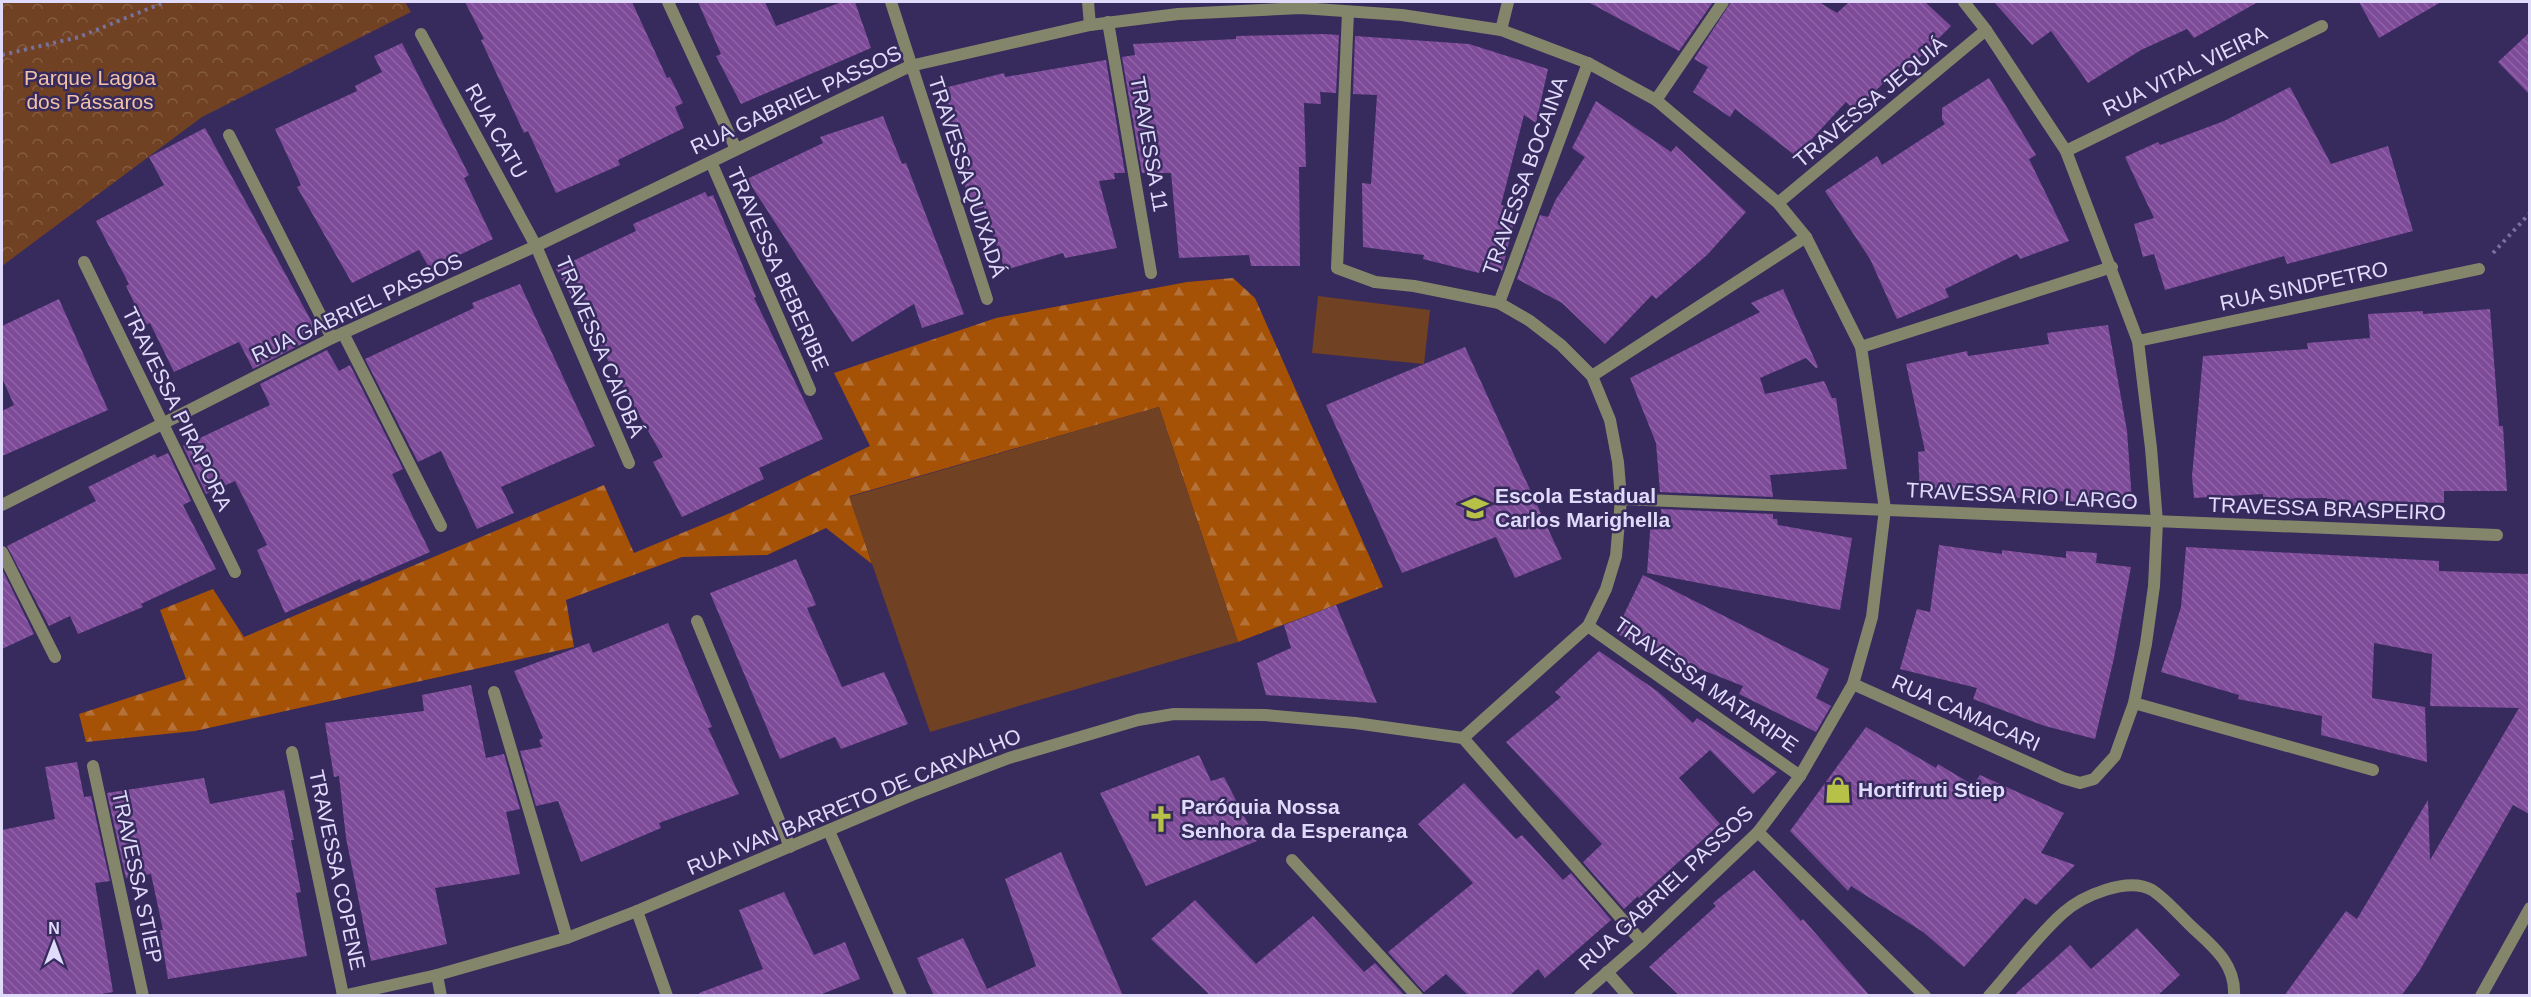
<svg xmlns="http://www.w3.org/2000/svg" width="2531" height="997" viewBox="0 0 2531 997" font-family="Arial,sans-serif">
<defs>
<pattern id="forest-firs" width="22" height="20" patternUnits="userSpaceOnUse" patternTransform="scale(1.5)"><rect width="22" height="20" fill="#a55207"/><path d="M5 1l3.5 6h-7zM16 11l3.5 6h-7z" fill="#b57238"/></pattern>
<pattern id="park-crowns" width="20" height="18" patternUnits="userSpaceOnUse" patternTransform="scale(1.5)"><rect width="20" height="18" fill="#704122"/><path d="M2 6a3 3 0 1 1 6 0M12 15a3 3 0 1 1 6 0" fill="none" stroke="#845c43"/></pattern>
<pattern id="building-back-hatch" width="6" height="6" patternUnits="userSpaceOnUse" patternTransform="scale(1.5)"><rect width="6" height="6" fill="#7e4b99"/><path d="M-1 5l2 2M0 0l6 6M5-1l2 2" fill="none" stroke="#9064a8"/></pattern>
</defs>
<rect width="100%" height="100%" fill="#372a5d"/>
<path fill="url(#forest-firs)" d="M1233,278L1255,298L1383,587L1238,642L1159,407L850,496L872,564L826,528L767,555L682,557L566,600L574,647L195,731L86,742L79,714L186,679L160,610L213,589L244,637L604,485L634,553L735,511L870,446L834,373L996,318L1187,282Z"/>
<path fill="url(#park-crowns)" d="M2,2H405L411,12L202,117L2,266Z"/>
<g fill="#704122">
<path d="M1318,296L1430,310L1424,364L1312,353Z"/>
<path d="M1159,407L1238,642L930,732L849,497Z"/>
</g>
<g fill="url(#building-back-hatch)">
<path d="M465,2H632L667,78L670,77L683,103L675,107L684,128L618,160L620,165L556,193L528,131L524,133L481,40L484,39Z"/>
<path d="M698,2H765L776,26L842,2H855L871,48L741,104L716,56L721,54Z"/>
<path d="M1588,2H1713L1679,51Z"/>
<path d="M1731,2H1819L1837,13L1849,2H1925L1951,26L1909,68L1904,63L1855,111L1846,102L1796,156L1735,109L1730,117L1693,92L1708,67L1694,59Z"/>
<path d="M1994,2H2258L2194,38L2187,29L2141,50L2088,83L2051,31L2032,45Z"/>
<path d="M2359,2H2441L2379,38Z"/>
<path d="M2529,33V94L2498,62Z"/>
<path d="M1324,34L1339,35L1336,93L1320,92L1321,104L1304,103L1306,167H1299L1300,266H1251L1249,255L1179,258L1171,173H1142L1122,57L1135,55L1133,44L1236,39V36Z"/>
<path d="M1355,36L1469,44L1548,69L1536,123L1524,115L1501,205L1517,209L1502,271L1483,261L1479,273L1423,259L1424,255L1363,247L1362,183L1371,184L1377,95L1353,94Z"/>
<path d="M402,43L469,175L464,178L493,239L430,269L419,250L352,283L297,187L301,185L275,129L357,91L355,86L382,72L374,56Z"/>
<path d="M1106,60L1125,173H1114L1115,179L1099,181L1117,248L1065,258L1063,253L1005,270L984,207L972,210L955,153H957L940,89L1004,73L1005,77Z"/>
<path d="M1989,78L2036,155L2029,159L2069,241L2020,259L2017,254L1945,289L1949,297L1897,319L1870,259L1825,191L1877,156L1882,165L1945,124L1942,119V108Z"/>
<path d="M2290,87L2331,164L2388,146L2413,231L2287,264L2284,256L2165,290L2154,254L2143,257L2134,224L2154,218L2125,157L2158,142L2160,145L2224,121Z"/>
<path d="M1596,101L1671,152L1676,146L1746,212L1707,255L1656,299L1652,295L1605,344L1562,303L1517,279L1540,215L1548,217L1556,199L1585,157L1572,148Z"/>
<path d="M883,116L902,164L906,163L964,314L922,328L914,304L852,342L747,179L823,143L820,137Z"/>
<path d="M205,128L319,335L253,369L239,342L174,372L150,323L145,325L126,286L129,284L96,221L164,185L149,157Z"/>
<path d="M705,192L708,197L713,195L756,297L754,298L823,439L759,468L764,479L682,517L653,462L663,457L556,269L636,231L633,224Z"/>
<path d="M520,284L595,446L501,487L514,513L477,529L441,451L418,462L365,359L474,308L472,303Z"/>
<path d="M1783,289L1818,367L1816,368L1806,358L1760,378L1765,394L1824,381L1832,398H1836L1847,469L1770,475L1773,497L1660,492L1656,443L1630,378L1760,312L1751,303Z"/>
<path d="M59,299L108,410L2,456V411L14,405L2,378V326Z"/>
<path d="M2490,309L2499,426H2503L2507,491H2444V503L2378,501V506L2327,505V498L2263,499V494L2194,498L2192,476L2203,356L2308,349L2307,343L2370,338L2368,314L2423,311V314Z"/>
<path d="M2108,325L2127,431L2132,501L2070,502L1998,496V494L1920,492L1918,452L1925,451L1906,364L1967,351L1968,356L2049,344L2047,333Z"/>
<path d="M1465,347L1509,443L1508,445L1509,444L1562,559L1515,578L1496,537L1402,573L1326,405Z"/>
<path d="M327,350L339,371L350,365L403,469L392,474L430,552L361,582L360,579L285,613L257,550L267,545L235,481L206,494L183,446L270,405L260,384Z"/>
<path d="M168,453L191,501L183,505L216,569L141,604L143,607L78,634L70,616L49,626L7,546L96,501L88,487L155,454L157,458Z"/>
<path d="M1661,509L1773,514V519H1777L1778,525L1852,538L1840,610L1647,573L1651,519L1662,520Z"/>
<path d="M1939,545L2002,554V550L2066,558V551L2097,553L2096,563L2131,567L2114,658L2095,739L2045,726L1973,699L1977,688L1900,669L1917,609L1930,612Z"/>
<path d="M2186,547L2439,561V571L2529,574V814L2513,805L2420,970L2401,996H2284L2346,911L2357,919L2428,800L2430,860L2519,708L2430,706L2432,654L2374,643L2372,698L2425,707L2427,762L2321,735L2322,716L2238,699L2239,695L2161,672L2181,607Z"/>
<path d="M796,559L816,605L807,608L842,687L884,672L908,724L841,749L835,737L780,759L710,593Z"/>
<path d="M2,569L34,634L2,649Z"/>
<path d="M1643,575L1829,669L1816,698L1831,706L1816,732L1739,694L1743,686L1644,647L1615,633Z"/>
<path d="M1336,605L1377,703L1266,695L1257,663L1291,648L1284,625Z"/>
<path d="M668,623L712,727L708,728L739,794L659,823L661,828L581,862L558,801L536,806L520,751L542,747L539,740L543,738L514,671L589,643L593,653Z"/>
<path d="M1599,651L1657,691L1693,723L1697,718L1777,772L1753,794L1710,750L1679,778L1720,824L1639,898L1638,896L1624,909L1583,862L1602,844L1506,742L1561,697L1555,692Z"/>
<path d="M471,685L486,758L504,754L520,809L506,812L520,874L435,888L447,944L371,961L346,838L339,776L334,777L325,723L424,711L422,695Z"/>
<path d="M1866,727L1936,768L1938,764L1973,785L1980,775L2064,813L2041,853L2075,865L2036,905L2025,898L1964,967L1923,932L1851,886L1848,891L1790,831Z"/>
<path d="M1199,755L1211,781L1224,777L1257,841L1146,886L1100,793Z"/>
<path d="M77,762L84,797L91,796L110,881L95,883L113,992L90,996H2V830L55,819L45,767Z"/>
<path d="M204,778L210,804L284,790L294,840H291L301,892L296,893L307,956L168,979L160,930H163L151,874L126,878L107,793Z"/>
<path d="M1464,783L1516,839L1522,835L1563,880L1571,873L1611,920L1545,978L1538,969L1509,996H1469L1446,974L1424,992L1388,952L1473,883L1418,824Z"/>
<path d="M1061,852L1123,996H934L917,958L963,938L987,989L1036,966L1005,879Z"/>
<path d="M1754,870L1801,921L1803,919L1870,996H1680L1649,967L1716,906L1713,903Z"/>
<path d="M784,892L814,955L845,942L860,979L817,996H700L699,993L763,969L739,910Z"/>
<path d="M1195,900L1256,964L1313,916L1364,972L1375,963L1405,996H1211L1151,939Z"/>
<path d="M2137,928L2180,975L2157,996H2013L2070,945L2091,969Z"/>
</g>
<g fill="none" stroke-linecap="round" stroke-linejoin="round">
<g stroke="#79709b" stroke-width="4" stroke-dasharray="3 4.5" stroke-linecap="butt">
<path d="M2,55L79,37L165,2"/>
<path d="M2493,253L2530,213"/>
</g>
<g stroke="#83866a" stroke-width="12">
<path d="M668,2L736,149"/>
<path d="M891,2L987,299"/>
<path d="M1088,2L1090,25"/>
<path d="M1348,12L1337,268L1375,282L1414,286L1499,303L1530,321L1561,345L1592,376L1610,420L1618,462L1621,499L1616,556L1606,589L1588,626L1463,738"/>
<path d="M1108,22L1151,273"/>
<path d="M1501,30L1508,2"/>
<path d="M421,34L536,246L629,463"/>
<path d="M1656,100L1723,2"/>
<path d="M229,135L332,338"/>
<path d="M2066,151L2322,26"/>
<path d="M711,162L810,390"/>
<path d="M1778,203L1986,30"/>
<path d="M84,262L235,572"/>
<path d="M1499,303L1588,63"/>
<path d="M343,333L441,526"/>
<path d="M2138,341L2479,269"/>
<path d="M1861,347L2112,267"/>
<path d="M1592,376L1806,237"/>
<path d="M1621,499L2497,535"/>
<path d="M2,505L332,338L536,246L910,66L1090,25L1178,14L1301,8L1402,15L1501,30L1588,63L1656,100L1778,203L1806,237L1861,347L1885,509L1872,617L1853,684L1800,776L1758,832L1642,942L1580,996"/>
<path d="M2,552L55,657"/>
<path d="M697,621L790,847"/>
<path d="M1588,626L1800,776"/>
<path d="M1853,684L2063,778L2080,783L2094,779L2115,756L2134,703L2146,644L2154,586L2157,522L2151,448L2138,341L2066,151L1986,30L1964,2"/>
<path d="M494,692L567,938"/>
<path d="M2134,703L2373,770"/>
<path d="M1463,738L1642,942"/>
<path d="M292,752L343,995"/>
<path d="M93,766L143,996"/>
<path d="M829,831L901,996"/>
<path d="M1758,832L1925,996"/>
<path d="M1292,860L1417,996"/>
<path d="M637,911L667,996"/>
<path d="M1607,972L1628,996"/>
<path d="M437,975L441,996"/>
<path d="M342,996L437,975L567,938L637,911L912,795L1009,758L1138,720L1174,714L1265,715L1355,723L1463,738"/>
<path d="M1989,996C2012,970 2038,935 2063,913C2082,896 2128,876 2152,890C2165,898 2181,917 2193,928C2214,947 2236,965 2234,996"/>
</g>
<path stroke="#83866a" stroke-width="12" d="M2481,996L2530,908"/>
</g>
<defs>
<symbol id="school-bare" viewBox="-9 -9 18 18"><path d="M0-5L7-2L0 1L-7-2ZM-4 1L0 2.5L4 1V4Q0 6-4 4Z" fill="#b8c147" stroke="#372a5d" stroke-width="2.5" paint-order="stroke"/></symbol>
<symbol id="shop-bare" viewBox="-9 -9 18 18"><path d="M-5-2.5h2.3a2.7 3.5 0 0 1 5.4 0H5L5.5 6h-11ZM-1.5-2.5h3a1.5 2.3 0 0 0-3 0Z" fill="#b8c147" stroke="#372a5d" stroke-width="2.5" paint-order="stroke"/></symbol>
<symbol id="church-bare" viewBox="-9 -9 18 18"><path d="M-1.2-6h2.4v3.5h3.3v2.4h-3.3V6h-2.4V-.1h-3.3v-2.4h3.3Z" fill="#b8c147" stroke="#372a5d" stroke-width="2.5" paint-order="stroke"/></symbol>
</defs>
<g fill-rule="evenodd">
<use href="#school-bare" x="1456" y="489" width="38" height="38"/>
<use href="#shop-bare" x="1819" y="771" width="38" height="38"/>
<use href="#church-bare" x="1142" y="800" width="38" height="38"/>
</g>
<g text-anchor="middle" stroke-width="5" stroke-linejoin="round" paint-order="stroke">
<g font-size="21" fill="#e0dbfb" stroke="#372a5d">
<text transform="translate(2185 71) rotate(-26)" y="7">RUA VITAL VIEIRA</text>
<text transform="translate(796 100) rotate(-25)" y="7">RUA GABRIEL PASSOS</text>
<text transform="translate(1870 102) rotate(-40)" y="7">TRAVESSA JEQUIÁ</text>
<text transform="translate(496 131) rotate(61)" y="7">RUA CATU</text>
<text transform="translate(1149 144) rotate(80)" y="7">TRAVESSA 11</text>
<text transform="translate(1525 176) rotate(-70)" y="7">TRAVESSA BOCAINA</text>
<text transform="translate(967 177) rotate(72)" y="7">TRAVESSA QUIXADÁ</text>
<text transform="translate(778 269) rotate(66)" y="7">TRAVESSA BEBERIBE</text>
<text transform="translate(2304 286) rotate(-12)" y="7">RUA SINDPETRO</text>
<text transform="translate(357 308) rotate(-25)" y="7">RUA GABRIEL PASSOS</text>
<text transform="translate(600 347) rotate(67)" y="7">TRAVESSA CAIOBÁ</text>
<text transform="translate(177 409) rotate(64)" y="7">TRAVESSA PIRAPORA</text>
<text transform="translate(2022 496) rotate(3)" y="7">TRAVESSA RIO LARGO</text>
<text transform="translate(2327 509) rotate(2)" y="7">TRAVESSA BRASPEIRO</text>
<text transform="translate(1706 685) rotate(35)" y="7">TRAVESSA MATARIPE</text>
<text transform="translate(1966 713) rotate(24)" y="7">RUA CAMACARI</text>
<text transform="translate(854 802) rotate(-22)" y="7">RUA IVAN BARRETO DE CARVALHO</text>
<text transform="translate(337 870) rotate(78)" y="7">TRAVESSA COPENE</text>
<text transform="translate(137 877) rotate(78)" y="7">TRAVESSA STIEP</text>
<text transform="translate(1666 888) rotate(-43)" y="7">RUA GABRIEL PASSOS</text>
</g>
<g font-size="21" fill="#f0c2a7" stroke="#372a5d">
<text x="90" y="85">Parque Lagoa<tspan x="90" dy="24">dos Pássaros</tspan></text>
</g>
<g font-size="21" font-weight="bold" fill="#e0dbfb" stroke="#372a5d" text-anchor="start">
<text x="1495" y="503">Escola Estadual<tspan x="1495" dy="24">Carlos Marighella</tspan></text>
<text x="1858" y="797">Hortifruti Stiep</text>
<text x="1181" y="814">Paróquia Nossa<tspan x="1181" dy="24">Senhora da Esperança</tspan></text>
</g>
</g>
<rect width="2531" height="997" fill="none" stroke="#e0dbfb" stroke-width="6"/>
<g transform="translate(54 943)" stroke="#372a5d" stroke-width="4.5" paint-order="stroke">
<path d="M0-4.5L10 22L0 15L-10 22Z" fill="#e0dbfb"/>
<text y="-9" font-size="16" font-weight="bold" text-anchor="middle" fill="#e0dbfb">N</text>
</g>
</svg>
